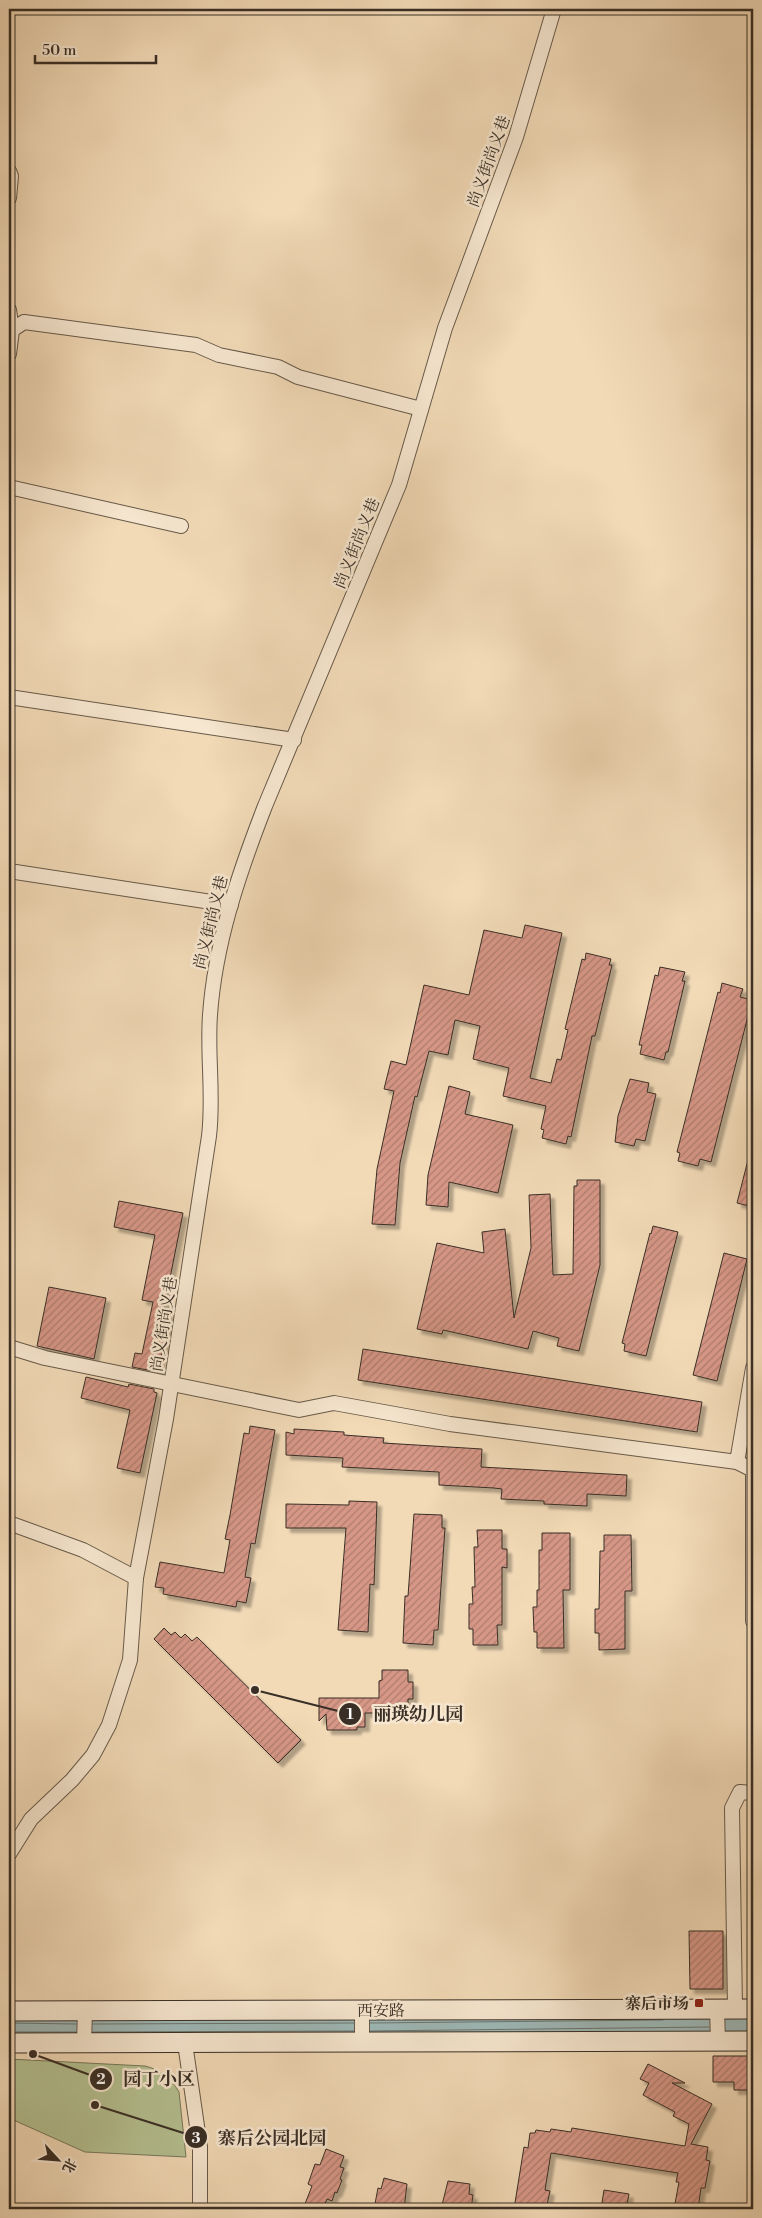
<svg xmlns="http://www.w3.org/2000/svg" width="762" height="2218" viewBox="0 0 762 2218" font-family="'Libre Bodoni','Noto Serif SC',serif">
<defs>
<pattern id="building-hatch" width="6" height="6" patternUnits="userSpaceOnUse" patternTransform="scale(1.25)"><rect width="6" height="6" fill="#d79787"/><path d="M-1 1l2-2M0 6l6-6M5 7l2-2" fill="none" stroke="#af7c6e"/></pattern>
<filter id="shadow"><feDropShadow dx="4.5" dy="4.5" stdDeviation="1" flood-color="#0004"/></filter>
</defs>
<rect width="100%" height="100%" fill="#f2dab7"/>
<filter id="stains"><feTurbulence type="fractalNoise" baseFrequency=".004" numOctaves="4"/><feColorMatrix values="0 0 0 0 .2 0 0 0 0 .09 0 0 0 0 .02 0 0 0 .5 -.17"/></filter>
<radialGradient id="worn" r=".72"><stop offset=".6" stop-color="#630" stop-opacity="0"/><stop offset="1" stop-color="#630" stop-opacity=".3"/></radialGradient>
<path fill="#b5c192" stroke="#77785c" d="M9,2059L145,2066C161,2070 171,2078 179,2092L186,2157L85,2152L9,2118Z"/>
<path fill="#9db8b7" stroke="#75817d" d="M753,2014V2032L9,2037V2019Z"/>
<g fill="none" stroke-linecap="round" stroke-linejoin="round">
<g stroke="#6b746e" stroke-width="1">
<path d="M9,2023L76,2024"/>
<path d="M370,2023L663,2020"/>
<path d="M93,2024L354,2023"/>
<path d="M370,2031L709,2027"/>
<path d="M9,2032H76"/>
<path d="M92,2032L354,2031"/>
</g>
</g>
<g fill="url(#building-hatch)" stroke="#392f26" filter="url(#shadow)">
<path d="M525,925L562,933L530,1078L551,1083L557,1059L561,1060L568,1030L565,1029L582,959L585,960L586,953L611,959L609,965H612L595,1036H592L571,1137L568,1136L566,1144L542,1138L544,1130L541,1129L546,1106L503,1096L509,1068L473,1059L480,1026L455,1020L448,1055L429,1051L417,1097L415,1096L400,1163L395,1225L372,1224L377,1169L394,1091L384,1089L391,1061L406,1065L424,985L469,995L484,930L522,938Z"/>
<path d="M660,967L685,972L682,981H685L668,1052H666L664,1060L640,1054L642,1045H639L655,975L658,976Z"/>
<path d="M722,983L743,989L740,997L752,1000L711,1162L700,1159L698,1166L678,1161L680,1153L677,1152L718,992L720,993Z"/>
<path d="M630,1079L649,1083L647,1092L656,1094L645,1141L636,1139L634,1146L615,1142L618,1116Z"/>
<path d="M449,1086L470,1092L465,1114L513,1125L498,1193L449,1182L448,1207L426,1205L428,1175Z"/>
<path d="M749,1156L753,1157V1207L737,1203Z"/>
<path d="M577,1180H600V1265L579,1351L557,1346L559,1338L533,1331L528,1349L443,1330L442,1334L417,1329L437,1243L484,1253L482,1232L505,1229L514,1318L531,1248L529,1195L550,1194L553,1275L573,1274L574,1186H577Z"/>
<path d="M119,1201L183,1213L163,1313L170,1314L158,1372L132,1367L135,1353L142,1354L153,1302L142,1300L155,1235L114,1227Z"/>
<path d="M653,1226L678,1232L646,1356L624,1351L625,1344L622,1343L650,1233L651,1234Z"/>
<path d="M724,1253L747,1259L717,1381L693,1375Z"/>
<path d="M49,1287L106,1298L94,1359L37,1346Z"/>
<path d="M363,1349L702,1402L697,1432L358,1380Z"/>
<path d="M86,1377L128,1387L129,1384L154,1389V1392L157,1393L140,1473L117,1468L130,1410L81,1398Z"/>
<path d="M250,1426L275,1430L255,1544L251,1543L245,1577L251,1578L246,1603L237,1601L236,1607L163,1594L164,1588L155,1587L160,1562L224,1573L230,1540L225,1539L230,1515L244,1433L249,1434Z"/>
<path d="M294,1429L344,1432V1435L384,1438L383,1443L482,1449L481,1467L627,1475L626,1496L587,1494V1506L544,1504V1501L501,1499L502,1489L494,1488L439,1485V1472L342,1467L343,1458L286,1455V1432L294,1434Z"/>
<path d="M349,1501L377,1502L374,1585L370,1584L368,1632L338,1630L346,1528H286V1504L349,1505Z"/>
<path d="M414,1514L442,1515V1528H445L438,1630H434L433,1645L403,1643L405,1596H408Z"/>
<path d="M477,1530H502V1549H507V1568L502,1567V1625H497L498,1645H473V1629H469V1604H473L472,1587H475L474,1547H478Z"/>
<path d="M542,1533H570V1590H563L564,1648H537V1632H534L533,1607H537V1590H539V1550H542Z"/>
<path d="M604,1535H631L632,1591H625V1649L599,1650V1633H595V1609H599L600,1551H604Z"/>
<path d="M164,1628L171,1635L175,1632L181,1638L185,1634L192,1641L197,1637L301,1740L278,1763L154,1639Z"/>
<path d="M382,1670H408V1682H413V1699H408V1713H365V1727H357V1730H327L326,1714L319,1721V1698H379V1681L382,1680Z"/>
<path d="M689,1931H723V1989H690Z"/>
<path d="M713,2056H753V2090H734V2082H713Z"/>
<path d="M648,2064L685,2083H672L712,2104L691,2144L708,2147L706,2160L710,2161L705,2188H701L698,2209H674L679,2182H676L678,2173L551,2153L545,2190L550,2191L546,2209H514L524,2147L528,2148L530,2133H535L536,2130L550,2132L551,2129L571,2132L572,2128L685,2146L689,2124L673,2116L675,2112L643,2095L649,2083L640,2079Z"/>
<path d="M326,2149L344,2156L340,2167L344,2168L340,2179L342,2180L337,2193L335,2192L332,2201L327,2199L323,2209H303L312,2186L308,2184L315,2164L320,2165Z"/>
<path d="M384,2178L407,2184L404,2209H374L378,2188L381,2189Z"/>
<path d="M448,2181L470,2184L469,2194L473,2195L471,2209H441Z"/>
<path d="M604,2190L629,2194L626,2209H601Z"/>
</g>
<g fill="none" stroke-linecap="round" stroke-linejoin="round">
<defs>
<g id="street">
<path d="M9,171L11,176L9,198"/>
<path d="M9,310L12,330"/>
<path d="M9,354L12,330L24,322L196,345L219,355L278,367L298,377L421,409"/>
<path d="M9,487L181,526"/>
<path d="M9,697L294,740"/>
<path d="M9,871L231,905"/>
<path d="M9,1347L45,1358L299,1410L334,1403L450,1424L737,1462L753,1470"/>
<path d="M737,1462L753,1368"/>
<path d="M753,1469V1621"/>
<path d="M9,1523L83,1550L136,1578"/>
<path d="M9,1854L31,1819L72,1780L93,1755L109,1725L130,1660L136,1578L166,1419L209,1136C214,1095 207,1056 210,1015C215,943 239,873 265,806L399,485L445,328L516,137L554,9"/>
<path d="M717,2009L718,2041"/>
<path d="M735,2009L732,1808L740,1792L753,1793"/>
<path d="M362,2042V2010"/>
<path d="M84,2043L85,2011"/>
<path d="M185,2043L200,2147V2209"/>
</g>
<g id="secondary">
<path d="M9,2011L753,2009"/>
<path d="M9,2043L753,2041"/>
</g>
</defs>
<use href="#street" stroke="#675a4a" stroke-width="16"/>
<use href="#secondary" stroke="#392f26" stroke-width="21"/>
<use href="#street" stroke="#f7e7d0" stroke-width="14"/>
<use href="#secondary" stroke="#f7e7d0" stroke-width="19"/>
</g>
<rect fill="#8f2418" stroke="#f7e7d0" stroke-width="2" x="694" y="1998" width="10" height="10" rx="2.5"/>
<g text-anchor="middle" stroke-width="5" stroke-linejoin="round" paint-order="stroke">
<g font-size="16" fill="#392f26" stroke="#f7e7d0">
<text transform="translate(488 161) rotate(-70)" y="6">尚义街尚义巷</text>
<text transform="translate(356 543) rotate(-68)" y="6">尚义街尚义巷</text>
<text transform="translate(210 922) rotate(-76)" y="6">尚义街尚义巷</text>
<text transform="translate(163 1324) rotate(-81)" y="6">尚义街尚义巷</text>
<text x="381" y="2016">西安路</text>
</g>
<g font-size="16" font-weight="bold" fill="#392f26" stroke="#f7e7d0" text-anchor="end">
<text x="689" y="2009">寨后市场</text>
</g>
</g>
<path fill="none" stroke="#392f26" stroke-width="2" d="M255 1690L350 1714M33 2054L101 2079M95 2105L196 2137"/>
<g fill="#392f26" stroke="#f7e7d0" stroke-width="2">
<circle cx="255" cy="1690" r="5"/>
<circle cx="33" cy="2054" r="5"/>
<circle cx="95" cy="2105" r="5"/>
<circle cx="350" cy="1714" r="12"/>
<circle cx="101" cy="2079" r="12"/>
<circle cx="196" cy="2137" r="12"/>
</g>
<g font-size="15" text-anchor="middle" font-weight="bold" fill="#fff">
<text x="350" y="1719">1</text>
<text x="101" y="2084">2</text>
<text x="196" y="2143">3</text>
</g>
<g font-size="18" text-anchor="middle" font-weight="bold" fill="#392f26" stroke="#f7e7d0" stroke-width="5" stroke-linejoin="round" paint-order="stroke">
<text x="418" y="1720">丽瑛幼儿园</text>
<text x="159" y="2085">园丁小区</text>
<text x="272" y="2144">寨后公园北园</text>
</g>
<rect width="762" height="2218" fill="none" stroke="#f2dab7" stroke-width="30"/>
<rect x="10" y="10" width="742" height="2198" fill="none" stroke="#392f26" stroke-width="2.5"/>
<rect x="15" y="15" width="732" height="2188" fill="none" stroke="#392f26"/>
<g transform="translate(58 2160) rotate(116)" stroke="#f7e7d0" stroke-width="4" paint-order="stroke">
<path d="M0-4L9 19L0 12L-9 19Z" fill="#392f26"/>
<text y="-8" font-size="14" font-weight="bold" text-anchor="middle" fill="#392f26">北</text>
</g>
<path d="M35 55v8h121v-8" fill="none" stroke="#392f26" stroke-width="2.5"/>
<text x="42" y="55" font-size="15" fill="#392f26" stroke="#f7e7d0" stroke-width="4" paint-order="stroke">50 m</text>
<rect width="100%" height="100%" filter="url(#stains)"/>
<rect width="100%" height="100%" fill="url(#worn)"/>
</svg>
